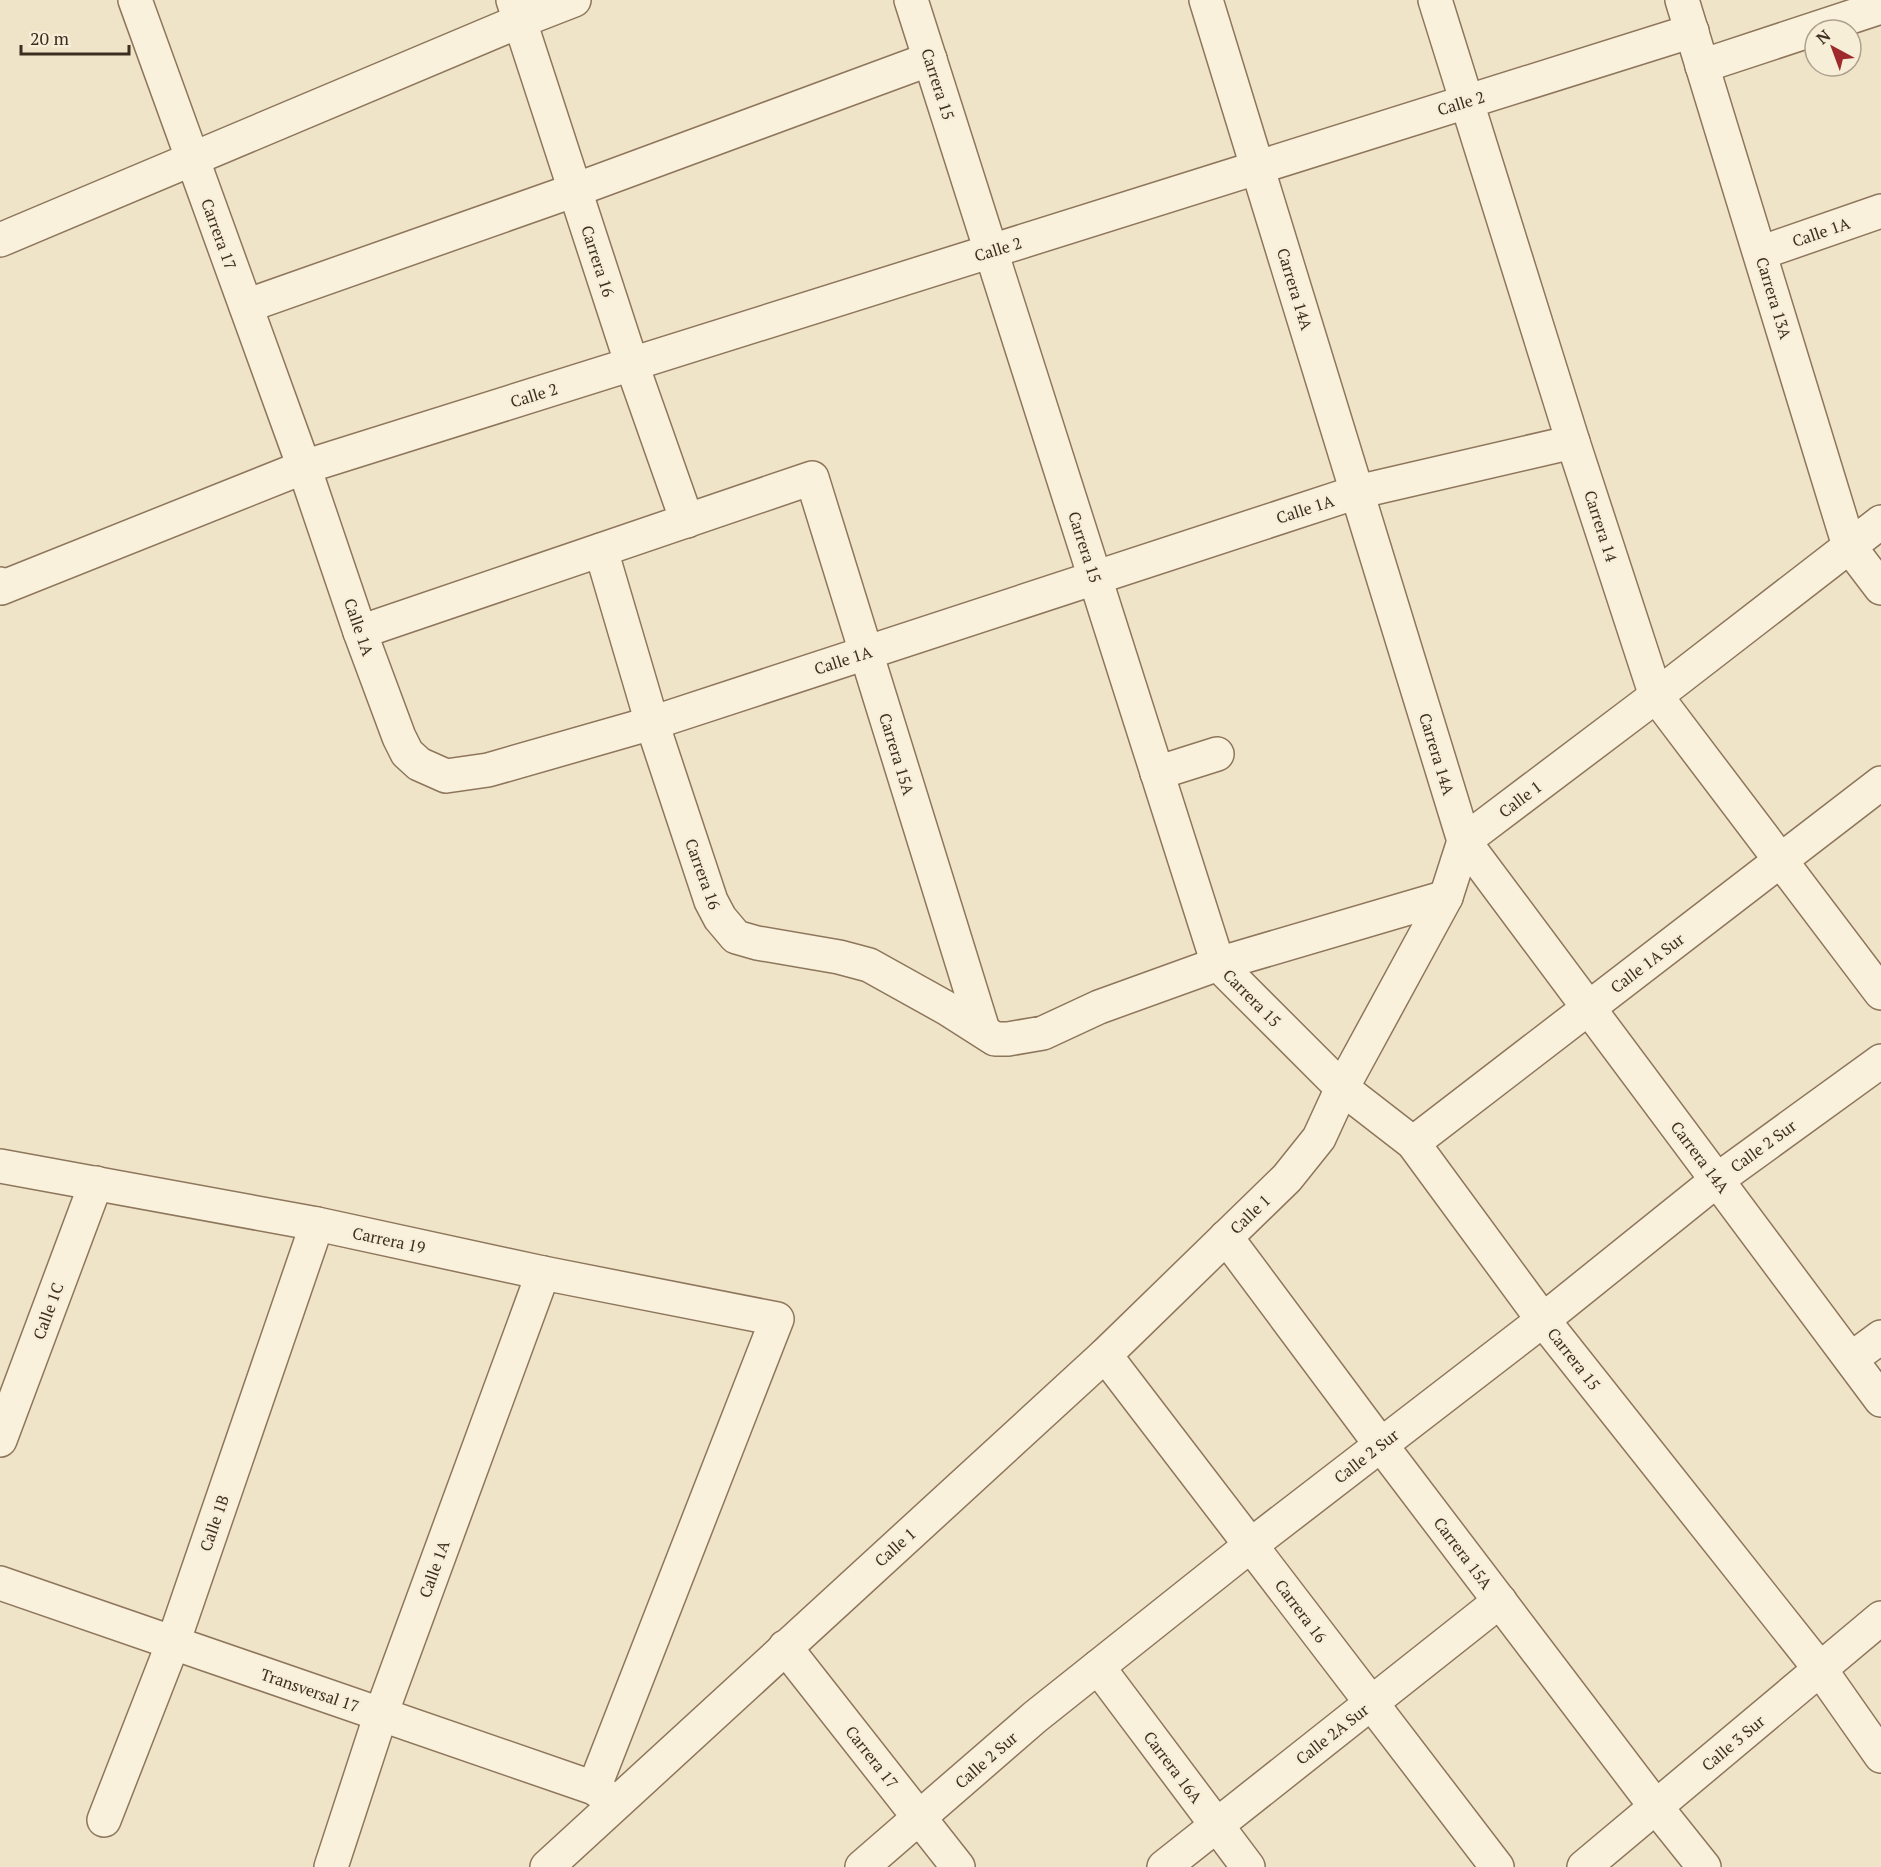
<svg xmlns="http://www.w3.org/2000/svg" width="1881" height="1867" viewBox="0 0 1881 1867" font-family="'PT Serif',serif">
<rect width="100%" height="100%" fill="#f0e4c8"/>
<g fill="none" stroke-linecap="round" stroke-linejoin="round">
<defs>
<g id="minor">
<path d="M135,0L304,467L360,632L399,737L407,753L419,764L446,776L488,770L652,723L1357,492L1573,442"/>
<path d="M513,0L632,365L687,521"/>
<path d="M911,0L1218,964L1342,1088L1413,1143L1543,1320L1820,1669L1881,1756"/>
<path d="M1206,0L1464,841L1881,1400"/>
<path d="M1435,0L1573,442L1656,696L1881,993"/>
<path d="M1682,0L1849,546L1881,588"/>
<path d="M1702,66L1881,7"/>
<path d="M0,240L520,21L574,0"/>
<path d="M1760,253L1881,211"/>
<path d="M246,306L575,190L930,59"/>
<path d="M601,550L652,723L711,901L720,918L736,937L757,943L839,957L869,965L948,1009L995,1039H1008L1043,1033L1099,1007L1218,964L1446,897"/>
<path d="M0,584L1,588L304,467L1692,31"/>
<path d="M360,632L812,478L983,1030"/>
<path d="M1157,773L1217,754"/>
<path d="M1413,1143L1881,783"/>
<path d="M0,1166L317,1224L543,1273L777,1319L594,1788"/>
<path d="M1226,1237L1381,1445L1656,1807L1704,1867"/>
<path d="M1105,1355L1497,1867"/>
<path d="M1851,1359L1881,1337"/>
<path d="M0,1440L96,1183"/>
<path d="M0,1583L594,1788L612,1800"/>
<path d="M785,1647L958,1867"/>
<path d="M1098,1667L1248,1867"/>
<path d="M104,1820L173,1643L317,1224"/>
<path d="M331,1867L381,1714L543,1273"/>
<path d="M547,1867L1105,1355L1287,1178L1319,1138L1342,1088L1446,897L1464,841L1656,696L1881,522"/>
<path d="M862,1867L1035,1717L1251,1545L1543,1320L1717,1180L1881,1061"/>
<path d="M1164,1867L1500,1601"/>
<path d="M1584,1867L1881,1618"/>
</g>
</defs>
<use href="#minor" stroke="#8d765c" stroke-width="36"/>
<use href="#minor" stroke="#faf1dc" stroke-width="33"/>
</g>
<g text-anchor="middle" stroke-width="4.5" stroke-linejoin="round" paint-order="stroke">
<g font-size="16" fill="#3d2e20" stroke="#f7eed8">
<text transform="translate(938 84) rotate(72)" y="6">Carrera 15</text>
<text transform="translate(1461 103) rotate(-17)" y="6">Calle 2</text>
<text transform="translate(1821 232) rotate(-19)" y="6">Calle 1A</text>
<text transform="translate(219 234) rotate(70)" y="6">Carrera 17</text>
<text transform="translate(998 249) rotate(-17)" y="6">Calle 2</text>
<text transform="translate(598 261) rotate(72)" y="6">Carrera 16</text>
<text transform="translate(1295 289) rotate(73)" y="6">Carrera 14A</text>
<text transform="translate(1774 298) rotate(73)" y="6">Carrera 13A</text>
<text transform="translate(534 395) rotate(-17)" y="6">Calle 2</text>
<text transform="translate(1305 509) rotate(-18)" y="6">Calle 1A</text>
<text transform="translate(1601 526) rotate(72)" y="6">Carrera 14</text>
<text transform="translate(1085 547) rotate(72)" y="6">Carrera 15</text>
<text transform="translate(359 627) rotate(71)" y="6">Calle 1A</text>
<text transform="translate(843 660) rotate(-18)" y="6">Calle 1A</text>
<text transform="translate(897 754) rotate(73)" y="6">Carrera 15A</text>
<text transform="translate(1437 754) rotate(73)" y="6">Carrera 14A</text>
<text transform="translate(1520 799) rotate(-37)" y="6">Calle 1</text>
<text transform="translate(703 874) rotate(70)" y="6">Carrera 16</text>
<text transform="translate(1647 963) rotate(-37)" y="6">Calle 1A Sur</text>
<text transform="translate(1252 998) rotate(45)" y="6">Carrera 15</text>
<text transform="translate(1763 1146) rotate(-36)" y="6">Calle 2 Sur</text>
<text transform="translate(1700 1157) rotate(53)" y="6">Carrera 14A</text>
<text transform="translate(1250 1214) rotate(-44)" y="6">Calle 1</text>
<text transform="translate(389 1240) rotate(12)" y="6">Carrera 19</text>
<text transform="translate(48 1311) rotate(-70)" y="6">Calle 1C</text>
<text transform="translate(1574 1359) rotate(52)" y="6">Carrera 15</text>
<text transform="translate(1366 1456) rotate(-38)" y="6">Calle 2 Sur</text>
<text transform="translate(214 1523) rotate(-71)" y="6">Calle 1B</text>
<text transform="translate(895 1547) rotate(-42)" y="6">Calle 1</text>
<text transform="translate(1463 1553) rotate(53)" y="6">Carrera 15A</text>
<text transform="translate(434 1569) rotate(-70)" y="6">Calle 1A</text>
<text transform="translate(1301 1611) rotate(53)" y="6">Carrera 16</text>
<text transform="translate(310 1690) rotate(19)" y="6">Transversal 17</text>
<text transform="translate(1332 1734) rotate(-38)" y="6">Calle 2A Sur</text>
<text transform="translate(1733 1743) rotate(-40)" y="6">Calle 3 Sur</text>
<text transform="translate(872 1757) rotate(52)" y="6">Carrera 17</text>
<text transform="translate(986 1760) rotate(-41)" y="6">Calle 2 Sur</text>
<text transform="translate(1173 1767) rotate(53)" y="6">Carrera 16A</text>
</g>
</g>
<g transform="translate(1833 48) rotate(319)"><circle r="28" fill="#f7eed8" stroke="#ada18e" stroke-width="1.5"/>
<path d="M0-4.5L10 22L0 15L-10 22Z" fill="#9e2a2b"/>
<text y="-9" font-size="16" font-weight="bold" text-anchor="middle" fill="#3d2e20">N</text>
</g>
<path d="M21 45v9h108v-9" fill="none" stroke="#3d2e20" stroke-width="3"/>
<text x="30" y="45" font-size="18" fill="#3d2e20" stroke="#f7eed8" stroke-width="4.5" paint-order="stroke">20 m</text>
</svg>
